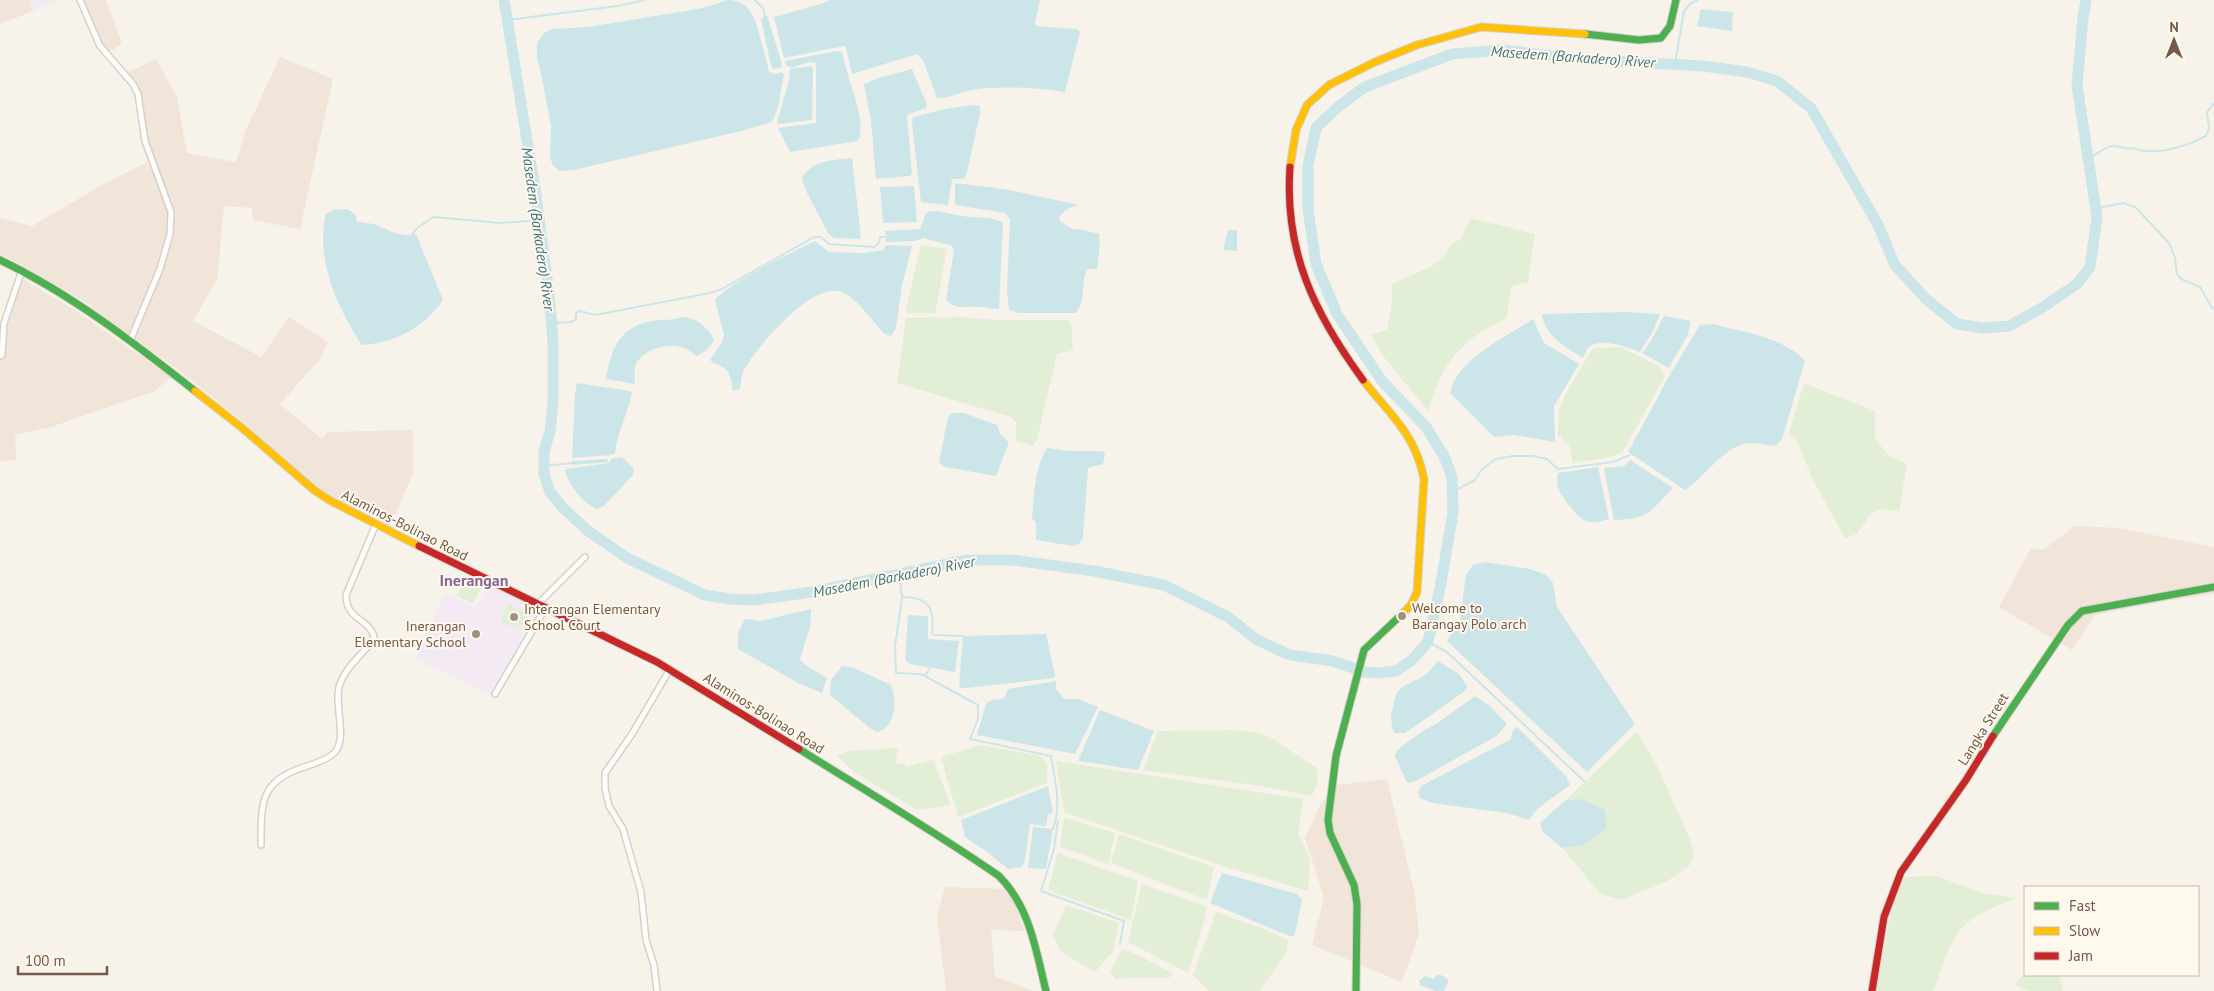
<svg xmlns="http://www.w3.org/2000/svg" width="2214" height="991" viewBox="0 0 2214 991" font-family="'PT Sans',sans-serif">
<rect width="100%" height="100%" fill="#f7f3eb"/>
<g fill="#f0e5d8">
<path d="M0,0H29L33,11L0,24Z"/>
<path d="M83,0H106L122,44L108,53L100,41Z"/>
<path d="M280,57L333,79L300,229L253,220L252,208L224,206L217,280L193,321L261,357L289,317L328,342L320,359L280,404L322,439L327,432L413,430V473L390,527L342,502L309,482L247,425L185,375L83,301L24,266L0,254V218L32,226L109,181L147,162L167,203L172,202L149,144L142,96L136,82L127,73L156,59L177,97L187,153L236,162L245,132Z"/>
<path d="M23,279L79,313L171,377L155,391L51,427L15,435L16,460L0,462V348L7,346V327Z"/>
<path d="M2075,526L2118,528L2214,547V594L2165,601L2095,615L2072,650L1999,607L2031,548L2043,550Z"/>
<path d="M1387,779L1415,895L1419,934L1402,982L1312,945L1324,897L1305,838L1320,805L1336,785Z"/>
<path d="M945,887L1005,889L1015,902L1024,931L991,930L995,976L1033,991H946L937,916Z"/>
</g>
<g fill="#f4eaf3">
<path d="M29,0H59L33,11Z"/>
<path d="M488,585L540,608L491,695L415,659L445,594L476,607Z"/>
</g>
<g fill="#e3eed6">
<path d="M1470,218L1535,234L1528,282L1511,286L1507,318C1482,330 1459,345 1444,370C1437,382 1433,398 1428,411L1383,356L1371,334L1387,330L1392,302V284L1432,266L1443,258L1452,244L1461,239Z"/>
<path d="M921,245L947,249L935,313H905Z"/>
<path d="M962,317L995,320H1068L1071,323L1073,348L1071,351L1057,354L1037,440L1033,446L1016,441V423L1011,417L897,383L906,318Z"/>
<path d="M1620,347L1659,366L1665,376L1622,453L1606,458L1573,463L1569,445L1558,435L1559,410L1565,395L1593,348Z"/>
<path d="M1804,383L1875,411V439L1889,456L1907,464L1899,511L1882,509L1871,513L1857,534L1845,538L1813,480L1797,441L1789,434Z"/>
<path d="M464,580L481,588L473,604L456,596Z"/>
<path d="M508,604L527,613L519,630L500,621Z"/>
<path d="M1235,730L1260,733L1268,736L1317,768L1318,781L1312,796L1261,786L1143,770L1158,731Z"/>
<path d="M1637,732L1656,764L1689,837L1694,854L1689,866L1666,882L1621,900L1601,894L1562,848L1581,846L1580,799L1566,800Z"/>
<path d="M980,745L1040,756L1047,763V783L958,817L941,757Z"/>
<path d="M898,748L895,763L904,764L906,767L933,760L951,805L917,810L855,773L837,756L848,751Z"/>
<path d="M1056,761L1303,799L1298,834L1310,858L1308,891L1223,866L1064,812Z"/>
<path d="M1064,818L1115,833L1108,864L1060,847Z"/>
<path d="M1119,834L1214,867L1207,900L1111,863Z"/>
<path d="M1058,853L1138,881L1131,920L1048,890Z"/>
<path d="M1937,876L1981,893L2016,898C1998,906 1976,913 1962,928C1947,944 1942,971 1933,991H1876L1894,893L1904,877Z"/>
<path d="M1142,884L1206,906V914L1188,973L1128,942Z"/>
<path d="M1066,905L1119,923L1113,951L1095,972L1061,952L1053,935Z"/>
<path d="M1216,912L1261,928L1288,940L1286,954L1259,991H1209L1193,975Z"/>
<path d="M1122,949L1136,954L1172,973L1171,977C1156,979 1128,976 1116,980L1110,972Z"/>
<path d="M2025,973V975H2059L2063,991H2029L2015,985Z"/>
</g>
<g fill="#cce5e8">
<path d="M728,0C752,0 756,22 761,41C764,51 767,61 769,72L775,74L782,72L784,75L778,107L772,122L741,131L574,170L560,171L553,166L550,157L551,126L541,73L537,59V43L544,33L552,29L588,27L703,8Z"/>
<path d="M829,0H1040L1035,23L1037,26L1077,29L1080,32L1065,92C1037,88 999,85 971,90C958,92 951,99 937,98L923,60L917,54L852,74L846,47L844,46L784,58L774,17L821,4Z"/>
<path d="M1701,9L1733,12L1732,31L1697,26Z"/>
<path d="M767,15L782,64V67L774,69L771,66L761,19Z"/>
<path d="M836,51L841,52L843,56C847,79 866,117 859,139L857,141L790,152L778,128L816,123V63L809,62L791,68L786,65L785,61Z"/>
<path d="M811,66L813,69L812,120L779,124L777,122L789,80L790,69Z"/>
<path d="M912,69L927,105L926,108L907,115L912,173L910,176L876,179L871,121L864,84L878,78Z"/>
<path d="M973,105L980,106V114L966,176L963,179H952L948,205L921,202L912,123L913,117L945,109Z"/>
<path d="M852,158L861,237L859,239L834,238L828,233L806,191L802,178C812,160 833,160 852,158Z"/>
<path d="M955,183L1004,189L1079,205C1071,207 1063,210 1059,218L1061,222L1074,230L1079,229L1099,234L1100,245L1097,269H1087C1081,283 1086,300 1076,313H1019L1009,310L1007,290L1010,219L1005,213L955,205Z"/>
<path d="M914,186L917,222L883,223L880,187Z"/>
<path d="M347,209L355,214L357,222C363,223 372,223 377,225C389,231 403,238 416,234L443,300C424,327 396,343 362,345C337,307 315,259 326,214L333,210Z"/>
<path d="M931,211C945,211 957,216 971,217C983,218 992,216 1003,223L999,309C992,309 985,307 978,307C964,306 959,311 946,300L954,251L952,246L924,238L915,241L886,242L885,231L920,229L926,213Z"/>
<path d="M1228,230H1237V251L1223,250Z"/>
<path d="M815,241L829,252L864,253L883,250L886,245L912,246L902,285L896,328L891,336L885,334C871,321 859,299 841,292C812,281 756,348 744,370C741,375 741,383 740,389L733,391C731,381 731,370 721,366C716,363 714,364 710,360L722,342L724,335L715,300C727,284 794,251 815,241Z"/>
<path d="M1626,312L1660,314L1652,333L1640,352C1628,347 1601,337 1589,347C1587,349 1584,355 1583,358C1566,347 1544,336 1542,314Z"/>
<path d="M1664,316L1691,321L1688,334L1669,368L1642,353L1651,341Z"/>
<path d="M682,317C696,317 707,327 714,339C712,347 705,352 697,356C690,351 684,347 675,346C662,344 639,352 635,367C634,372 635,379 635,384L606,379C611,349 619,327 652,321C663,319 672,321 682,317Z"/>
<path d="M1533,319L1544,343L1579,364L1554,406L1555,442L1514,435L1494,437L1450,393C1456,360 1507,336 1533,319Z"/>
<path d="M1713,324C1742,332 1784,337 1805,361L1782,439L1775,446C1766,445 1753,442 1744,444C1721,450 1705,477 1685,490L1628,452L1672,371L1700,325Z"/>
<path d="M577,383L630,391L632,393C628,413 617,432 615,453L611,455L572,458L575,393Z"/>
<path d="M951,413H964L997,425L1000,434L1008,441V445L996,476L945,467L939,463L947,421Z"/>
<path d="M1047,448L1070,451H1102L1105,453L1103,464L1088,468L1083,537L1080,543L1073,546L1036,540V522L1032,519C1034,496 1034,469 1047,448Z"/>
<path d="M622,457L634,469L633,475L604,506L597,509C582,503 570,486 565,471L566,469L609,463L611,459Z"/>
<path d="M607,459L608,462L572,465V461Z"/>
<path d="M1630,460L1673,488C1649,512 1650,519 1614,520L1604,468L1624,466Z"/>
<path d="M1598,467L1609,519C1602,521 1594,524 1586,521C1577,517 1565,501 1560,492C1556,486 1557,479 1558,473Z"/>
<path d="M1485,562L1530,569L1546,575L1553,583L1557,607L1635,724L1587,772L1447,641L1460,620L1466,575L1473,565Z"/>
<path d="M811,609L810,627L800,659L804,664L827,678L822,693L798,683L738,649V633L745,619L761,621Z"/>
<path d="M908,615L928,616V639L959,641L955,672L910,664L905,660Z"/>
<path d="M1046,634L1055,675L1054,678L967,688H961L959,685L963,636Z"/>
<path d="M1438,661L1459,674L1467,686L1465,691L1405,733H1395L1392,728L1391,715L1396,694L1402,687L1426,675Z"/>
<path d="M842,666L852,667L891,685C897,701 896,727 877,732L871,729L830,695L831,680Z"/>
<path d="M1056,681V689L1064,699H1078L1098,707L1075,754L977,735L986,704L992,700L1004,699L1008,689Z"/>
<path d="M1475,696L1489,705L1507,724L1498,735L1416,781L1407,783L1395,756L1397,750L1423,731L1439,722Z"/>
<path d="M1100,710L1154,731L1138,770L1078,761Z"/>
<path d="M1517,727L1566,776L1570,785L1537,809L1529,820L1507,813L1432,803L1420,798L1418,792L1421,786L1511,739L1512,732Z"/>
<path d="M1048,786L1053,813L1048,814L1046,826L1030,824L1025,861L1022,867L1008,869L987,852L965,837L961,820Z"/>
<path d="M1580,799L1605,810L1606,829L1581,846L1562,848L1543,832L1540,823L1566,800Z"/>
<path d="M1033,827L1053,829L1046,869L1028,868Z"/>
<path d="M1222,873L1297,894L1302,900L1295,934L1292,937L1210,903Z"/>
<path d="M1437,975H1441L1448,979V983L1444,991H1435L1420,985L1419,981L1425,976L1433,979Z"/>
</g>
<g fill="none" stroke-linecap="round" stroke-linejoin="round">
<g stroke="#cce5e8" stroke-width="2">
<path d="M755,0L763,8L765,16"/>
<path d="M507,20L618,6L645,0"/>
<path d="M1675,64L1684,11L1690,4L1698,0"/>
<path d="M2087,159C2096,155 2104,147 2113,146C2121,146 2126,150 2133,148C2154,157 2187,146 2206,136L2209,128L2207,112L2214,103"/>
<path d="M2096,208L2124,203L2135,207L2169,243L2175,258L2177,274L2181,279L2200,287L2212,308L2214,307"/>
<path d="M412,235L417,228L433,217L501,223L540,220"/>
<path d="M552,323L571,322L576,319V313L580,311L595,315L710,293L722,289L814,237H821L829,244L874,247L879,243L880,237H884"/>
<path d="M544,466L572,463"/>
<path d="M1454,491L1475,480L1482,469L1496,459L1513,456H1533L1547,459L1558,469L1613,462L1630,455"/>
<path d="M899,574L902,597L895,646L896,673L921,674L978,705V719L970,739L1051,756C1055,781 1062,805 1053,829"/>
<path d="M902,597C928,597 935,607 932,633L934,635L963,636"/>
<path d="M1428,642L1447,652L1585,782"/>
<path d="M925,676L930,668"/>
<path d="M1058,820L1054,849L1041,891L1124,921L1120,944"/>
</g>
<path stroke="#cce5e8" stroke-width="11" d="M504,0L536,195L549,293L553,341V404L550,431L544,452V474L550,492L562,507L587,530L627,558L705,595L730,599L754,600L812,592L967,560H1012L1094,571L1164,585L1228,617L1257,640L1290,655L1333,661L1364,672L1378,673L1396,671L1411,661L1428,642L1440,588L1453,513L1452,477L1444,456L1426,427L1382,381L1337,314L1316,264L1308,209V166L1316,128L1339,106L1365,87L1452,54L1502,50L1578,59L1703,66L1747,72L1777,81L1811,108L1878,225L1895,265L1926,299L1957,324L1983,328L2009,326L2040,309L2077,284L2090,267L2097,217L2077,85L2083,18L2086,0"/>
<defs>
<g id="street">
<path d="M80,0L100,46L133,84L138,94L145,141L171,212L170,234L160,269L130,341"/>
<path d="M0,356L2,355L4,323L22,270"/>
<path d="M539,603L585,557"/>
<path d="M495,694L546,607"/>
<path d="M261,845C261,803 260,781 304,767C314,764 329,759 335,752C348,737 333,703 340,684C346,667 361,655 372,642L374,636C368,618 346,620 346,595L376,524"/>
<path d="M657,991L654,965L646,940L641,892L623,829L609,806L605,788V773L632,734L670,669"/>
</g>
<g id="fast">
<path d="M1585,34L1639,40L1661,38L1670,26L1676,0"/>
<path d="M0,260C71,294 133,342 195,391"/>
<path d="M1993,736L2068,625L2082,611L2214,587"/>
<path d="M799,749C866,791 934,831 999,876C1030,907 1036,951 1046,991"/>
<path d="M1356,991L1357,904L1354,885L1330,833L1328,820L1336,756L1364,650L1402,614"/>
</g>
<g id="slow">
<path d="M1290,167L1296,130L1307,105L1329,85L1375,62L1417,45L1481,27L1585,34"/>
<path d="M1363,380C1390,415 1415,433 1424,479L1417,592L1411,605L1402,614"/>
<path d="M195,391L241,427L314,490L329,500L419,546"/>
</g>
<g id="jam">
<path d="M1290,167C1284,251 1314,313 1363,380"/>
<path d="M419,546L657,662L799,749"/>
<path d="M1872,991L1884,917L1901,872L1966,780L1993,736"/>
</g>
</defs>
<use href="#street" stroke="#d6d0c9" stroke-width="8"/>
<use href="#fast" stroke="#d6cfc8" stroke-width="9"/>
<use href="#slow" stroke="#d6cfc8" stroke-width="9"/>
<use href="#jam" stroke="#d6cfc8" stroke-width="9"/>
<use href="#street" stroke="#fefdfc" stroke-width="5"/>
<use href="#fast" stroke="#4caf50" stroke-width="7"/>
<use href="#slow" stroke="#ffc107" stroke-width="7"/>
<use href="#jam" stroke="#c62828" stroke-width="7"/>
</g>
<g fill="#a29083" stroke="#fff8ec" stroke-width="2">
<circle cx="1402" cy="616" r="5"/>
<circle cx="514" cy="617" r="5"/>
<circle cx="476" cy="634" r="5"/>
</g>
<g text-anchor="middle" stroke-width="4" stroke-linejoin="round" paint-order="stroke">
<g font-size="14" fill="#755a4b" stroke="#fff8ec">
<text transform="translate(405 525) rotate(27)" y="5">Alaminos-Bolinao Road</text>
<text transform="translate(764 713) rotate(32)" y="5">Alaminos-Bolinao Road</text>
<text transform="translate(1983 729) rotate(-58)" y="5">Langka Street</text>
</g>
<g font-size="14" fill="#755a4b" stroke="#fff8ec" text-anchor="start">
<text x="1412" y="613">Welcome to<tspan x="1412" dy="16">Barangay Polo arch</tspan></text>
<text x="524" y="614">Interangan Elementary<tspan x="524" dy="16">School Court</tspan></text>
<text x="466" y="631" text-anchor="end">Inerangan<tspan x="466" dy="16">Elementary School</tspan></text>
</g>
<g font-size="15" font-style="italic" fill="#427782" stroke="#fff8ec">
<text transform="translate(1573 57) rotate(4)" y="5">Masedem (Barkadero) River</text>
<text transform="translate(538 229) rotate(82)" y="5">Masedem (Barkadero) River</text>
<text transform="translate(894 577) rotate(-11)" y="5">Masedem (Barkadero) River</text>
</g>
<g font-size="16" font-weight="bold" fill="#869" stroke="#fff8ec">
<text x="474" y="586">Inerangan</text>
</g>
</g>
<rect x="2024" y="886" width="175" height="90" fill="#fff8ec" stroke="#c8b9ac"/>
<rect x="2034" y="902" width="25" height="8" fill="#4caf50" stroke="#c8b9ac"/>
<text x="2069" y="911" font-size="15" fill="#755a4b">Fast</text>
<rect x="2034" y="927" width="25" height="8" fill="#ffc107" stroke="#c8b9ac"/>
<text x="2069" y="936" font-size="15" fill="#755a4b">Slow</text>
<rect x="2034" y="952" width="25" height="8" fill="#c62828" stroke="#c8b9ac"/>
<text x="2069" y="961" font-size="15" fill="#755a4b">Jam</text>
<g transform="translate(2174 40)" stroke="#fff8ec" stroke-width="4" paint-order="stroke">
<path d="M0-4L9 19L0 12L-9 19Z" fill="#755a4b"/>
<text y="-8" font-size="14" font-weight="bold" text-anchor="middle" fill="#755a4b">N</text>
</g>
<path d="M18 966v8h89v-8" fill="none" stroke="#755a4b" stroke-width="2.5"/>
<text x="25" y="966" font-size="15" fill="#755a4b" stroke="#fff8ec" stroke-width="4" paint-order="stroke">100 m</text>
</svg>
